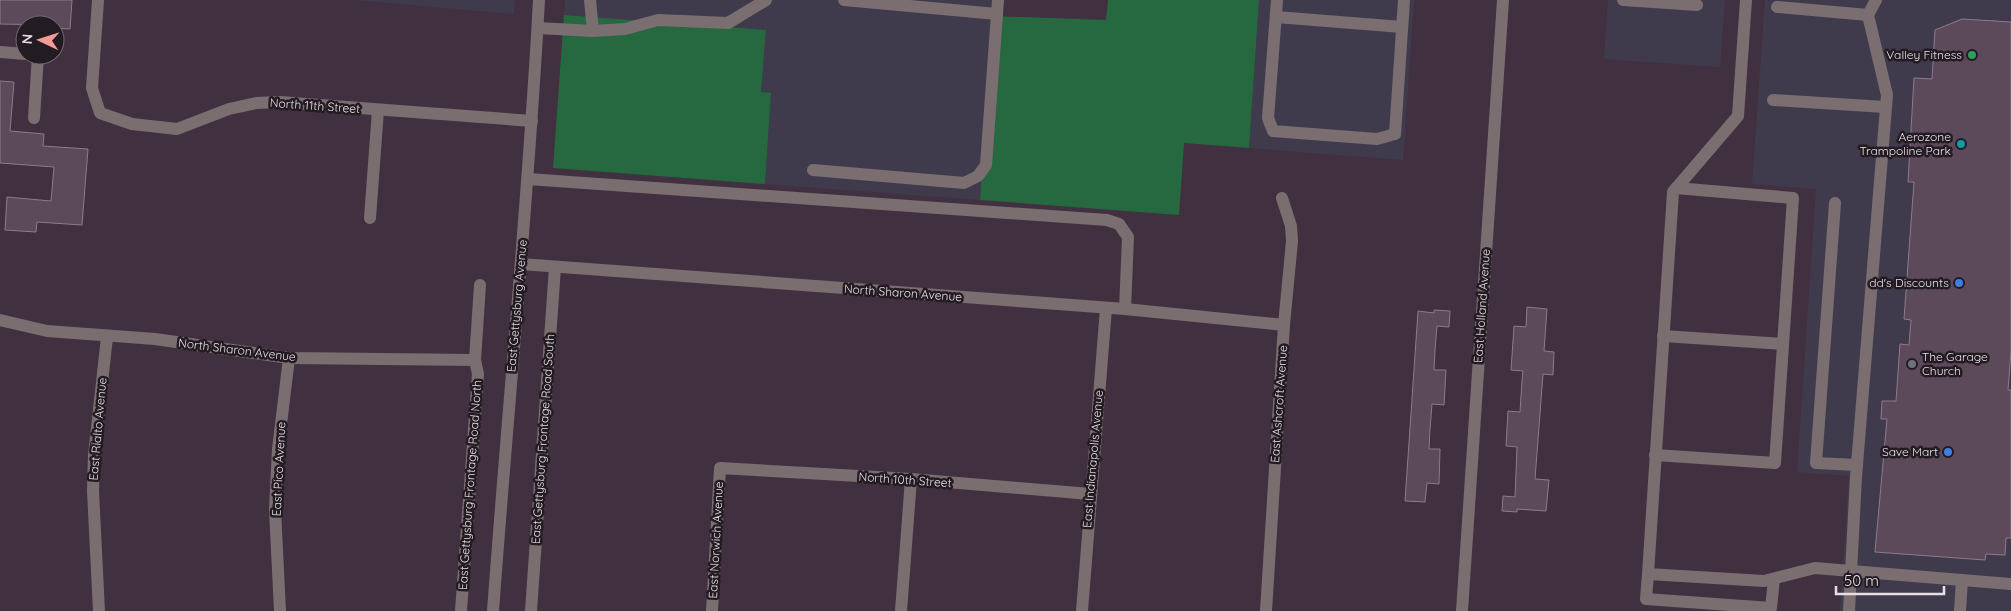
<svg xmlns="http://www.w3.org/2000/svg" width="2011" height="611" viewBox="0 0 2011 611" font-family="Quicksand,sans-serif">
<rect width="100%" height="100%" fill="#413040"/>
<g fill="#403b4c">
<path d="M355,0H515L514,14Z"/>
<path d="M565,0H993L980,200L765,184L771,94L761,93L766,30L564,15Z"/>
<path d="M1259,0H1414L1403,160L1249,148Z"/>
<path d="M1608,0H1725L1720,67L1604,59Z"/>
<path d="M1765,0H2011V611H1840L1849,476L1797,472L1816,189L1752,184Z"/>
</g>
<g fill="#266941">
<path d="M1108,0H1259L1249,148L1184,143L1179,215L980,200L992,16L1106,20Z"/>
<path d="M564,15L766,30L761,92L771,93L765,184L553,168Z"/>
</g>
<g fill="#5c495a" stroke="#8e7a8d">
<path d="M0,0H72L70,29L55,28V25L0,24Z"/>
<path d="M1962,19L2011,22V351L2008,390H2011V538H2006L2005,555L1986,554L1985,560L1875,552L1887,419H1881L1882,401H1896L1900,344L1909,345L1911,320L1904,319L1914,182H1908L1914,78L1932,79L1935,30Z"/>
<path d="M0,81L14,82L10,131L44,134L43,146L88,149L82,225L37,222L36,232L5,230L7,197L51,201L54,167L0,163Z"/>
<path d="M1527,307L1547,309L1544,351L1554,352L1553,375L1543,374L1535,479L1549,480L1546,511L1517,509V512L1502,511L1503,496L1515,497L1517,447L1506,446L1508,411L1520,412L1522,381L1523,371L1511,370L1514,326L1526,327Z"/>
<path d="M1434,310L1450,311L1449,327L1437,326L1435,350L1434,370H1446L1444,405L1432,404L1430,429L1429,449H1440L1439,484L1427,483L1425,502L1405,501L1418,311L1434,313Z"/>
</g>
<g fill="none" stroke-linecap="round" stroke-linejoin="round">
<g stroke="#7b6e71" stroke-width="12">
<path d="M98,0L92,88L100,113L132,124L177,129L229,109L256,103L280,102L532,121"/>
<path d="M590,0L593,31"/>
<path d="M844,0L997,14"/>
<path d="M1277,0L1268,118L1273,131L1377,139L1395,134L1404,0"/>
<path d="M1623,0L1697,5"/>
<path d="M1746,0L1738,116L1673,192L1648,574L1764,581L1815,568L2011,584"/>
<path d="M1777,7L1868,15"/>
<path d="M1276,17L1402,27"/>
<path d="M538,28L593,31L625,29L658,20L728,23L766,0"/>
<path d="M0,52L25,54"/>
<path d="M1773,100L1885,107"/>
<path d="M34,118L38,55H36"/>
<path d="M813,170L964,183L978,176L986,165L998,0"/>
<path d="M528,179L1107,220L1119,224L1128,237L1125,309"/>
<path d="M1835,203L1816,463L1857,465"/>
<path d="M370,218L378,110"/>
<path d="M521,264L1125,309L1284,325"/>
<path d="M0,320L47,331L155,339L289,358L475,360"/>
<path d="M1663,336L1783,344"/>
<path d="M1655,455L1775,463L1793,198L1676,188"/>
<path d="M1648,574L1646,599L1771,608L1774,579"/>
<path d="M99,611L93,491L94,455L107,337"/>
<path d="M280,611L275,510L278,449L289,358"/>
<path d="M461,611L478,374L475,360L480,285"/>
<path d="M493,611C508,407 528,204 539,0"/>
<path d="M531,611L555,267"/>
<path d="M712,611L720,468L911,479L1090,494"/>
<path d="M901,611L911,479"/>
<path d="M1082,611L1106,308"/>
<path d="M1266,611L1284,325L1292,241L1291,226L1282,198"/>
<path d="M1462,611L1503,0"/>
<path d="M1849,611L1856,477L1887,95L1868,15L1876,0"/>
<path d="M1960,611L1962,580"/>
</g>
</g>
<circle fill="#2e9e5b" stroke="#231b22" stroke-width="2" cx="1972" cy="55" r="5"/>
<circle fill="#0f9aa8" stroke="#231b22" stroke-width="2" cx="1961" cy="144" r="5"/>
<g fill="#3f7fe0" stroke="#231b22" stroke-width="2">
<circle cx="1959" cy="283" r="5"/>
<circle cx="1948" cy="452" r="5"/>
</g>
<circle fill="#6b7280" stroke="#231b22" stroke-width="2" cx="1912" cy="364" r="5"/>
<g text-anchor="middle" stroke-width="5" stroke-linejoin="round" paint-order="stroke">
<g font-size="12" fill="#e9dee8" stroke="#231b22" text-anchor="end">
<text x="1962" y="59">Valley Fitness</text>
<text x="1951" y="141">Aerozone<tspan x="1951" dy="14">Trampoline Park</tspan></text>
<text x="1949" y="287">dd's Discounts</text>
<text x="1922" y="361" text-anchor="start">The Garage<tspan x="1922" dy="14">Church</tspan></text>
<text x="1938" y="456">Save Mart</text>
</g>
<g font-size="12" fill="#e9dee8" stroke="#231b22">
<text transform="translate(315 106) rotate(4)" y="4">North 11th Street</text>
<text transform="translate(903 293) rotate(4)" y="4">North Sharon Avenue</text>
<text transform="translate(517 306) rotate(-85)" y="4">East Gettysburg Avenue</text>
<text transform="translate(1482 306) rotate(-86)" y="4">East Holland Avenue</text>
<text transform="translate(237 350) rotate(7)" y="4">North Sharon Avenue</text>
<text transform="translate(1279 404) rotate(-86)" y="4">East Ashcroft Avenue</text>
<text transform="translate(98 429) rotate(-85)" y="4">East Rialto Avenue</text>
<text transform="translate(543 439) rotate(-86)" y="4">East Gettysburg Frontage Road South</text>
<text transform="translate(1093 459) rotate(-85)" y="4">East Indianapolis Avenue</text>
<text transform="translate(279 469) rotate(-87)" y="4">East Pico Avenue</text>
<text transform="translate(905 480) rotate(4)" y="4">North 10th Street</text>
<text transform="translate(470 485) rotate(-86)" y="4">East Gettysburg Frontage Road North</text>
<text transform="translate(716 540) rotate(-87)" y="4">East Norwich Avenue</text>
</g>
</g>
<g transform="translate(40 40) rotate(274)"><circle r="24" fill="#231b22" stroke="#726971"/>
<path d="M0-4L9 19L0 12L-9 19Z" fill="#f59b97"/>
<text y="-8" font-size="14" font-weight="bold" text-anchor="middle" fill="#e9dee8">N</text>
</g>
<path d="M1836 586v8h108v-8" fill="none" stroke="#e9dee8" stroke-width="2.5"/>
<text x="1844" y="586" font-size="15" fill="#e9dee8" stroke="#231b22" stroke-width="4" paint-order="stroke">50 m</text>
</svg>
